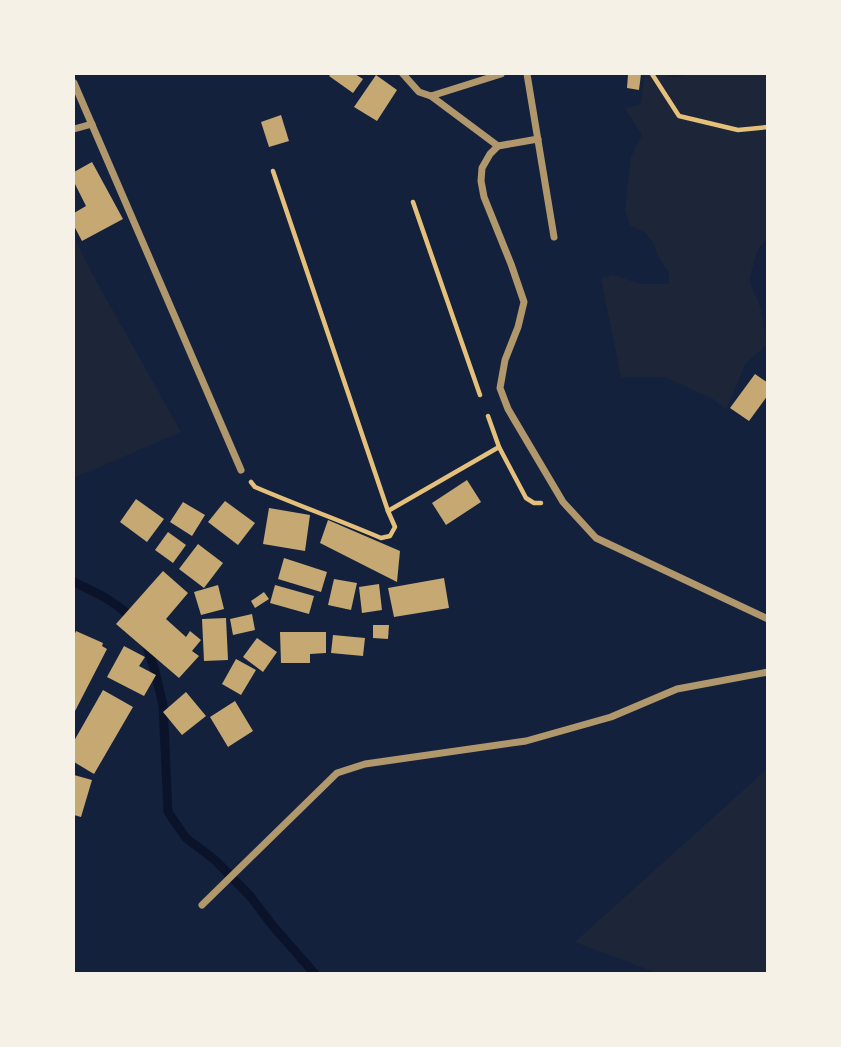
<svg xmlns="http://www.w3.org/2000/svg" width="841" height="1047" viewBox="0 0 841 1047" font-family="Inter,sans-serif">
<rect width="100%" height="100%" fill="#14213d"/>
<g fill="#1d2539">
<path d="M645,74H665L674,78L688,74H767V238L757,251L749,280L761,309L767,345L746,363L726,410L713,399L665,377H621L601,278L613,275L641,284H669V273L658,256L653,242L644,232L630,225L625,210L631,157L642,135L625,108L640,105Z"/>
<path d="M74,236L90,270L181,432L74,478Z"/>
<path d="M767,767V973H657L575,942L766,770Z"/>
</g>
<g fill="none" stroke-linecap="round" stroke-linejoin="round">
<g stroke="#0b132b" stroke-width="9">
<path d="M74,582C94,592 119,602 133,621"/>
<path d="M145,641L155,671L163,705L168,812L186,838L215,860L251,897L272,925L315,974"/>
</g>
</g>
<g fill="#c6a872">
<path d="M331,74H355L363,79L353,93L329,76Z"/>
<path d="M628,74H641L639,90L627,88Z"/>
<path d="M376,75L397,90L377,121L354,107Z"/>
<path d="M281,115L289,141L269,147L261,122Z"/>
<path d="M92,162L123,219L82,241L74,226V213L86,206L74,182V172Z"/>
<path d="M755,374L768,383V395L749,421L730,408Z"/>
<path d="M467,480L481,502L446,525L432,503Z"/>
<path d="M136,499L164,519L147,542L120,522Z"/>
<path d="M225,501L255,523L238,545L208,522Z"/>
<path d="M183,502L205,515L192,536L170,522Z"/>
<path d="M269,508L310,515L305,551L263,544Z"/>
<path d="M328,520L400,551L397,582L320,543Z"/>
<path d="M168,532L186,545L173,563L155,550Z"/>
<path d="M198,544L223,563L204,588L179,569Z"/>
<path d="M284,558L327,572L321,592L278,579Z"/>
<path d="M163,571L188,593L166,619L186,637L190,631L201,640L192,651L199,656L179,678L116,624Z"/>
<path d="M444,578L449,608L394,617L388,588Z"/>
<path d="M334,579L357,583L351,610L328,605Z"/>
<path d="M379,584L382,610L362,613L359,587Z"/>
<path d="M218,585L224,609L201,615L194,592Z"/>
<path d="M275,585L314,596L309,614L270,603Z"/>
<path d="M264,592L269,599L255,608L251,601Z"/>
<path d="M252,614L255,630L233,635L230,619Z"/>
<path d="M226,618L228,660L204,661L202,619Z"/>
<path d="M373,625H389L388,639L373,638Z"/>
<path d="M76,631L103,643L102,646L107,649L74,713V636Z"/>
<path d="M280,632H326V653L310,654V663H281Z"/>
<path d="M333,635L365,638L363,656L331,653Z"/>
<path d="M257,638L277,652L263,672L243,657Z"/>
<path d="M124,646L145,657L139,666L156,675L144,696L107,677Z"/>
<path d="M236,659L256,670L241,695L222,684Z"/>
<path d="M103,690L133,707L94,774L74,762V741Z"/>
<path d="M186,692L206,716L182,735L163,712Z"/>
<path d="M235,701L253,731L228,747L210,717Z"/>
<path d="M74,775L92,780L81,817L74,815Z"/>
</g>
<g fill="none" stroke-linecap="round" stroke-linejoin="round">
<g stroke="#e5c07b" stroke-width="4.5">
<path d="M652,74L679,116L738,130L768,127"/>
<path d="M413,202L480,395"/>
<path d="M488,416L499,447L526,498L534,503H541"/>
<path d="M251,482L255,487C297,505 339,520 381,538L390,536L395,527L388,511L273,171"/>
<path d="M388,511L499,447"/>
</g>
<g stroke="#b1986c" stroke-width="7">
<path d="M403,74L419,92L431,96L501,74"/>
<path d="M527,74L554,237"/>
<path d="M74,83L241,470"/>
<path d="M431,96L498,146"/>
<path d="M74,129L92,124"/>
<path d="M538,139L498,146L490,154L482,168L481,181L484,197L511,264L524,302L518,327L505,360L500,388L508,409L563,502L596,538L768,619"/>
<path d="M202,905L337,773L365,764L526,741L611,717L677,689L768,672"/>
</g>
</g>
<rect width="841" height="1047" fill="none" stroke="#f6f1e7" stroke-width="150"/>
</svg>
